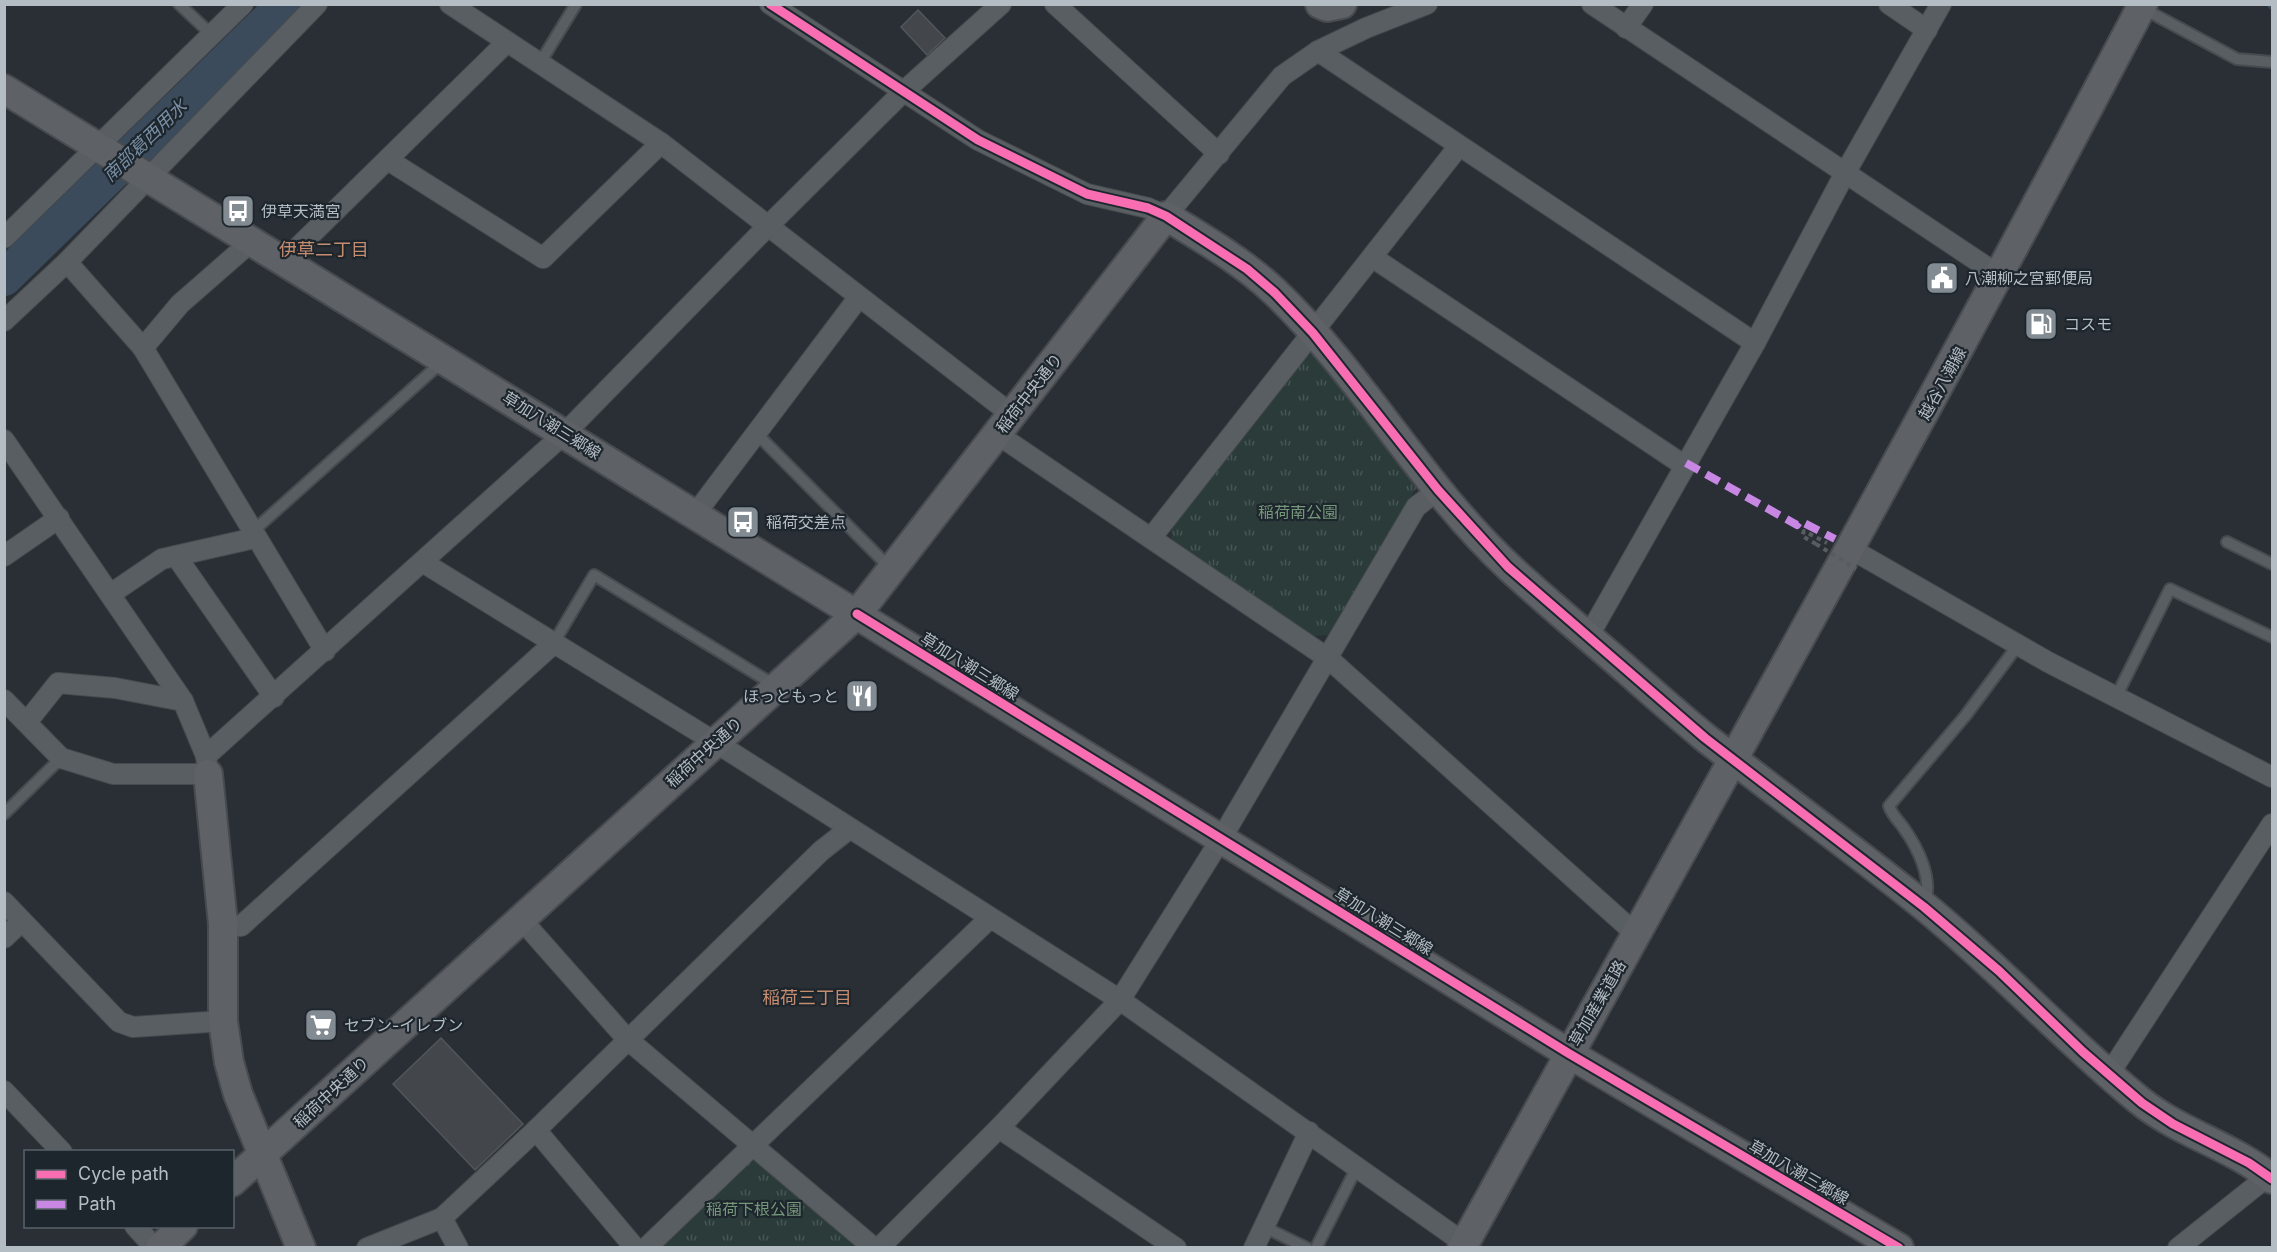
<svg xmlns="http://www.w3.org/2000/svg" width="2277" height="1252" viewBox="0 0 2277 1252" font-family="Inter,'Noto Sans JP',sans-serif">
<defs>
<pattern id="grass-tufts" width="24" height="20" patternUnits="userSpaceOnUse" patternTransform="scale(1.5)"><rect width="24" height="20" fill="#2a3b3a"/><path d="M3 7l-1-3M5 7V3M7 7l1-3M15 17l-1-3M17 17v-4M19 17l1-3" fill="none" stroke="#465555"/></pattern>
</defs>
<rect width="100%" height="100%" fill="#292f34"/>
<g fill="url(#grass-tufts)">
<path d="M1315,354L1418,485L1328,635L1314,636L1172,542L1171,530L1306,355Z"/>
<path d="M747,1161H757L854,1241L856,1247L656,1248Z"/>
</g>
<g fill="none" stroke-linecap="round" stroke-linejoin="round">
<path stroke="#3b4b5b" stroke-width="6" d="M2269,4L2272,7"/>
<path stroke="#3b4b5b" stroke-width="36" d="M4,278L285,4"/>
</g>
<g fill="#43474c" stroke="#51565b" stroke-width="1.5">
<path d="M918,10L945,38L927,55L901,27Z"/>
<path d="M441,1038L523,1124L475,1170L393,1084Z"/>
</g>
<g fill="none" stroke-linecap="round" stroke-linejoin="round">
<defs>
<g id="lane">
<path d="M179,4L212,35"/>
<path d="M2142,8L2237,59L2272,62"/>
<path d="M540,63L576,4"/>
<path d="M756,433L890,568"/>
<path d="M252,532L442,362"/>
<path d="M2227,542L2272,564"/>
<path d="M553,644L594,575L776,686"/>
<path d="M2116,697L2170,589L2272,637"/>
<path d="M4,814L61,758"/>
<path d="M1925,903C1933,878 1918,848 1903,827C1898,820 1892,815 1889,806L1966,715L2018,645"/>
<path d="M1264,1227L1307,1248"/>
<path d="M1316,1248L1357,1167"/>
</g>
<g id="street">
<path d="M450,4L661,143L1011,414"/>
<path d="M770,4L978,140L1087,194L1148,208L1166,216L1282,76L1318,51L1366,28L1427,4"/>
<path d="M1055,4L1219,154"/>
<path d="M1592,4L2000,276"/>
<path d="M1889,4L1927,30"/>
<path d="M1626,28L1643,4"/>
<path d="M1318,51L1755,343"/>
<path d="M388,160L543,258L661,143"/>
<path d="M4,238L243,4"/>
<path d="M1372,257L1685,466"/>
<path d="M285,260L507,42"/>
<path d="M67,262L143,348L325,651"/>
<path d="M4,321L67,262L317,4"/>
<path d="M143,348L180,304L252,241"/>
<path d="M997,434L1329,659L1636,934"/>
<path d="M4,440L183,701L206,756L208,774H113L61,758L4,700"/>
<path d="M696,513L859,297"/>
<path d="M1151,538L1459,146"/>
<path d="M1851,549L2048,662L2272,777"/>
<path d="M4,556L59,518"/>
<path d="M176,556L274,697"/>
<path d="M424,563L715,742L1120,1000L1464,1243"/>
<path d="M112,593L162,559L255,538"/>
<path d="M1588,637L1755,343L1844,175L1941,4"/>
<path d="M27,722L58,683L115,688L183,701"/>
<path d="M206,756L565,433L767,227L903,92L1001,4"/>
<path d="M4,902L119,1022L133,1027L223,1021"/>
<path d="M520,918L627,1039L874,1248"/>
<path d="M223,924L241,926L553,644"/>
<path d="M4,938L22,921"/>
<path d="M2109,1074L2272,824"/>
<path d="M4,1091L62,1152"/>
<path d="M999,1128L1176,1248"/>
<path d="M536,1130L635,1248"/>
<path d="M442,1218L458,1248"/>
<path d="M135,1226L155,1248"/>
<path d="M367,1248L442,1218L536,1130L821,851L849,829"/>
<path d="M646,1248L990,918"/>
<path d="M879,1248L999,1128L1120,1000L1221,839L1416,507L1438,490"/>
<path d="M1254,1248L1309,1132"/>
<path d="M2178,1248L2272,1173"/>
</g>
<g id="secondary">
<path d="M1320,4L1327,7L1342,4"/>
<path d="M4,89L1568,1053L1899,1248"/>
<path d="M208,774L223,924V1021L229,1062L238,1094L301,1248"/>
<path d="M232,1182L857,614L1166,216C1204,239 1243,262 1275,292C1363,376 1421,486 1511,569C1549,604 1589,637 1628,671C1654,694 1680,717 1707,739C1779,795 1853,849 1924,906C1999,967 2064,1039 2139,1100C2179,1133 2233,1146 2272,1179"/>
<path d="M160,1248L183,1226"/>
<path d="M1462,1248C1691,834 1923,423 2143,4"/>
</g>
</defs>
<use href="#lane" stroke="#474b4f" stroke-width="14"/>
<use href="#street" stroke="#474b4f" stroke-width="22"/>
<use href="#secondary" stroke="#474b4f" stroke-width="32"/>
<path stroke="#585d60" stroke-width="4" stroke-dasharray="4.5 4.5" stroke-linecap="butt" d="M1816,544L1802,536L1804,531L1827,543"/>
<use href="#lane" stroke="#595e62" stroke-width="10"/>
<use href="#street" stroke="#595e62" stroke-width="20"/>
<use href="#secondary" stroke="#5e6166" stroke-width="28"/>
<path stroke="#585d60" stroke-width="4" stroke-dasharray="4.5 4.5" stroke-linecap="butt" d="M1816,544L1856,569"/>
<path stroke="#c787e3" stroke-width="8" stroke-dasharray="15 8" stroke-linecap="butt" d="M1686,463L1797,525L1800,521L1835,539"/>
<defs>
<g id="cycleway">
<path d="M770,4L978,140L1087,194L1148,208L1166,216L1247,269L1275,293L1313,333L1438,490L1508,567L1705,738L1924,907L1999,971L2083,1052L2142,1103L2173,1124L2249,1163L2272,1179"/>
<path d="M857,614L1568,1053L1899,1248"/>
</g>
</defs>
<use href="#cycleway" stroke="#1e262d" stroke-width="13"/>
<use href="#cycleway" stroke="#f96db3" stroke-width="9"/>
</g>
<defs>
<symbol id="bus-square" viewBox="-11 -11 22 22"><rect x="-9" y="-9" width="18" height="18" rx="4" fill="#838b92" stroke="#1e262d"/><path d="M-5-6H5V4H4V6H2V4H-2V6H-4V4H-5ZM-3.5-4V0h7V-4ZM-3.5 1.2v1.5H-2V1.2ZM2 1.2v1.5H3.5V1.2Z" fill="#fff"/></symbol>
<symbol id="civic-square" viewBox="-11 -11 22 22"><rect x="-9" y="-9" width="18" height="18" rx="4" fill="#838b92" stroke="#1e262d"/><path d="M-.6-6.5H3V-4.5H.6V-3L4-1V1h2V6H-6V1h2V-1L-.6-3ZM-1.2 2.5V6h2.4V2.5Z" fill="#fff"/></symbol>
<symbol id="fuel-square" viewBox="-11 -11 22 22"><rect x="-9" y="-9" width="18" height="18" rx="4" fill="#838b92" stroke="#1e262d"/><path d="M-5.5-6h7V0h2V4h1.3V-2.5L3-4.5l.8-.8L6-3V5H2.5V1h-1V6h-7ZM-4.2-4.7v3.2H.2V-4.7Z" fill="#fff"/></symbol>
<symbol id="restaurant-square" viewBox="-11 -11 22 22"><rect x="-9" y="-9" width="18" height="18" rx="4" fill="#838b92" stroke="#1e262d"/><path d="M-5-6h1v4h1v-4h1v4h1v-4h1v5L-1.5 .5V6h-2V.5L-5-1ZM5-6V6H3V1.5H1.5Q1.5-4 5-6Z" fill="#fff"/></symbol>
<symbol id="supermarket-square" viewBox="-11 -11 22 22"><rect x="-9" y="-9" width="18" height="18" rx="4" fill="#838b92" stroke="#1e262d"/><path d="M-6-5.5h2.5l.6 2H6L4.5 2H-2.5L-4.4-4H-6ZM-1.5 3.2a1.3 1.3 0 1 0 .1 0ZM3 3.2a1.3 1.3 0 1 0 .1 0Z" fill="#fff"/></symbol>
</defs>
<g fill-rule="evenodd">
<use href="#bus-square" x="219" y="192" width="38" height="38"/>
<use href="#civic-square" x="1923" y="259" width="38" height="38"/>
<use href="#fuel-square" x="2022" y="305" width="38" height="38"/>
<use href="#bus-square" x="724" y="503" width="38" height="38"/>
<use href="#restaurant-square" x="843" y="677" width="38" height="38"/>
<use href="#supermarket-square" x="302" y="1006" width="38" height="38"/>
</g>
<g text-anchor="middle" stroke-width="4.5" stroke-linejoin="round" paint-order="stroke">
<g font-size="16" fill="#b4bcc4" stroke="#1e262d" text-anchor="start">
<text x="261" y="217">伊草天満宮</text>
<text x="1965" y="284">八潮柳之宮郵便局</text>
<text x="2064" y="330">コスモ</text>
<text x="766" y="528">稲荷交差点</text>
<text x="839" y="702" text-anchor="end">ほっともっと</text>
<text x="344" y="1031">セブン-イレブン</text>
</g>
<g font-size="16" fill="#b4bcc4" stroke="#1e262d">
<text transform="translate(1942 383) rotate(-61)" y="6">越谷八潮線</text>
<text transform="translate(1029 393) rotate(-52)" y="6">稲荷中央通り</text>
<text transform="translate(552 425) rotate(32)" y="6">草加八潮三郷線</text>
<text transform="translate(970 666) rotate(32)" y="6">草加八潮三郷線</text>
<text transform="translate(704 752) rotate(-42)" y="6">稲荷中央通り</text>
<text transform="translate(1384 921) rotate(32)" y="6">草加八潮三郷線</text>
<text transform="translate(1597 1003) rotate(-60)" y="6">草加産業道路</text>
<text transform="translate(331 1092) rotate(-43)" y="6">稲荷中央通り</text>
<text transform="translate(1799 1172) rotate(30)" y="6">草加八潮三郷線</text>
</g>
<g font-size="16" fill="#75977a" stroke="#1e262d">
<text x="1298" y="518">稲荷南公園</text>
<text x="754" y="1215">稲荷下根公園</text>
</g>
<g font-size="18" font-style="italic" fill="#798fa4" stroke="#1e262d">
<text transform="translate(145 141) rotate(-44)" y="6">南部葛西用水</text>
</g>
<g font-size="18" fill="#c58c6e" stroke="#1e262d">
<text x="324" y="256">伊草二丁目</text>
<text x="807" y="1004">稲荷三丁目</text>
</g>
</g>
<rect width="2277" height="1252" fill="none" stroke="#b4bcc4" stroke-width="12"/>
<rect x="24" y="1150" width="210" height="78" fill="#1e262d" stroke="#5a6269" stroke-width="1.5"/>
<rect x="36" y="1170" width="30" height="9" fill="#f96db3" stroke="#5a6269" stroke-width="1.5"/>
<text x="78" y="1180" font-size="18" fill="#b4bcc4">Cycle path</text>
<rect x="36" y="1200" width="30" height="9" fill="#c787e3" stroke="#5a6269" stroke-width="1.5"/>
<text x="78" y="1210" font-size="18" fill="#b4bcc4">Path</text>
</svg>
